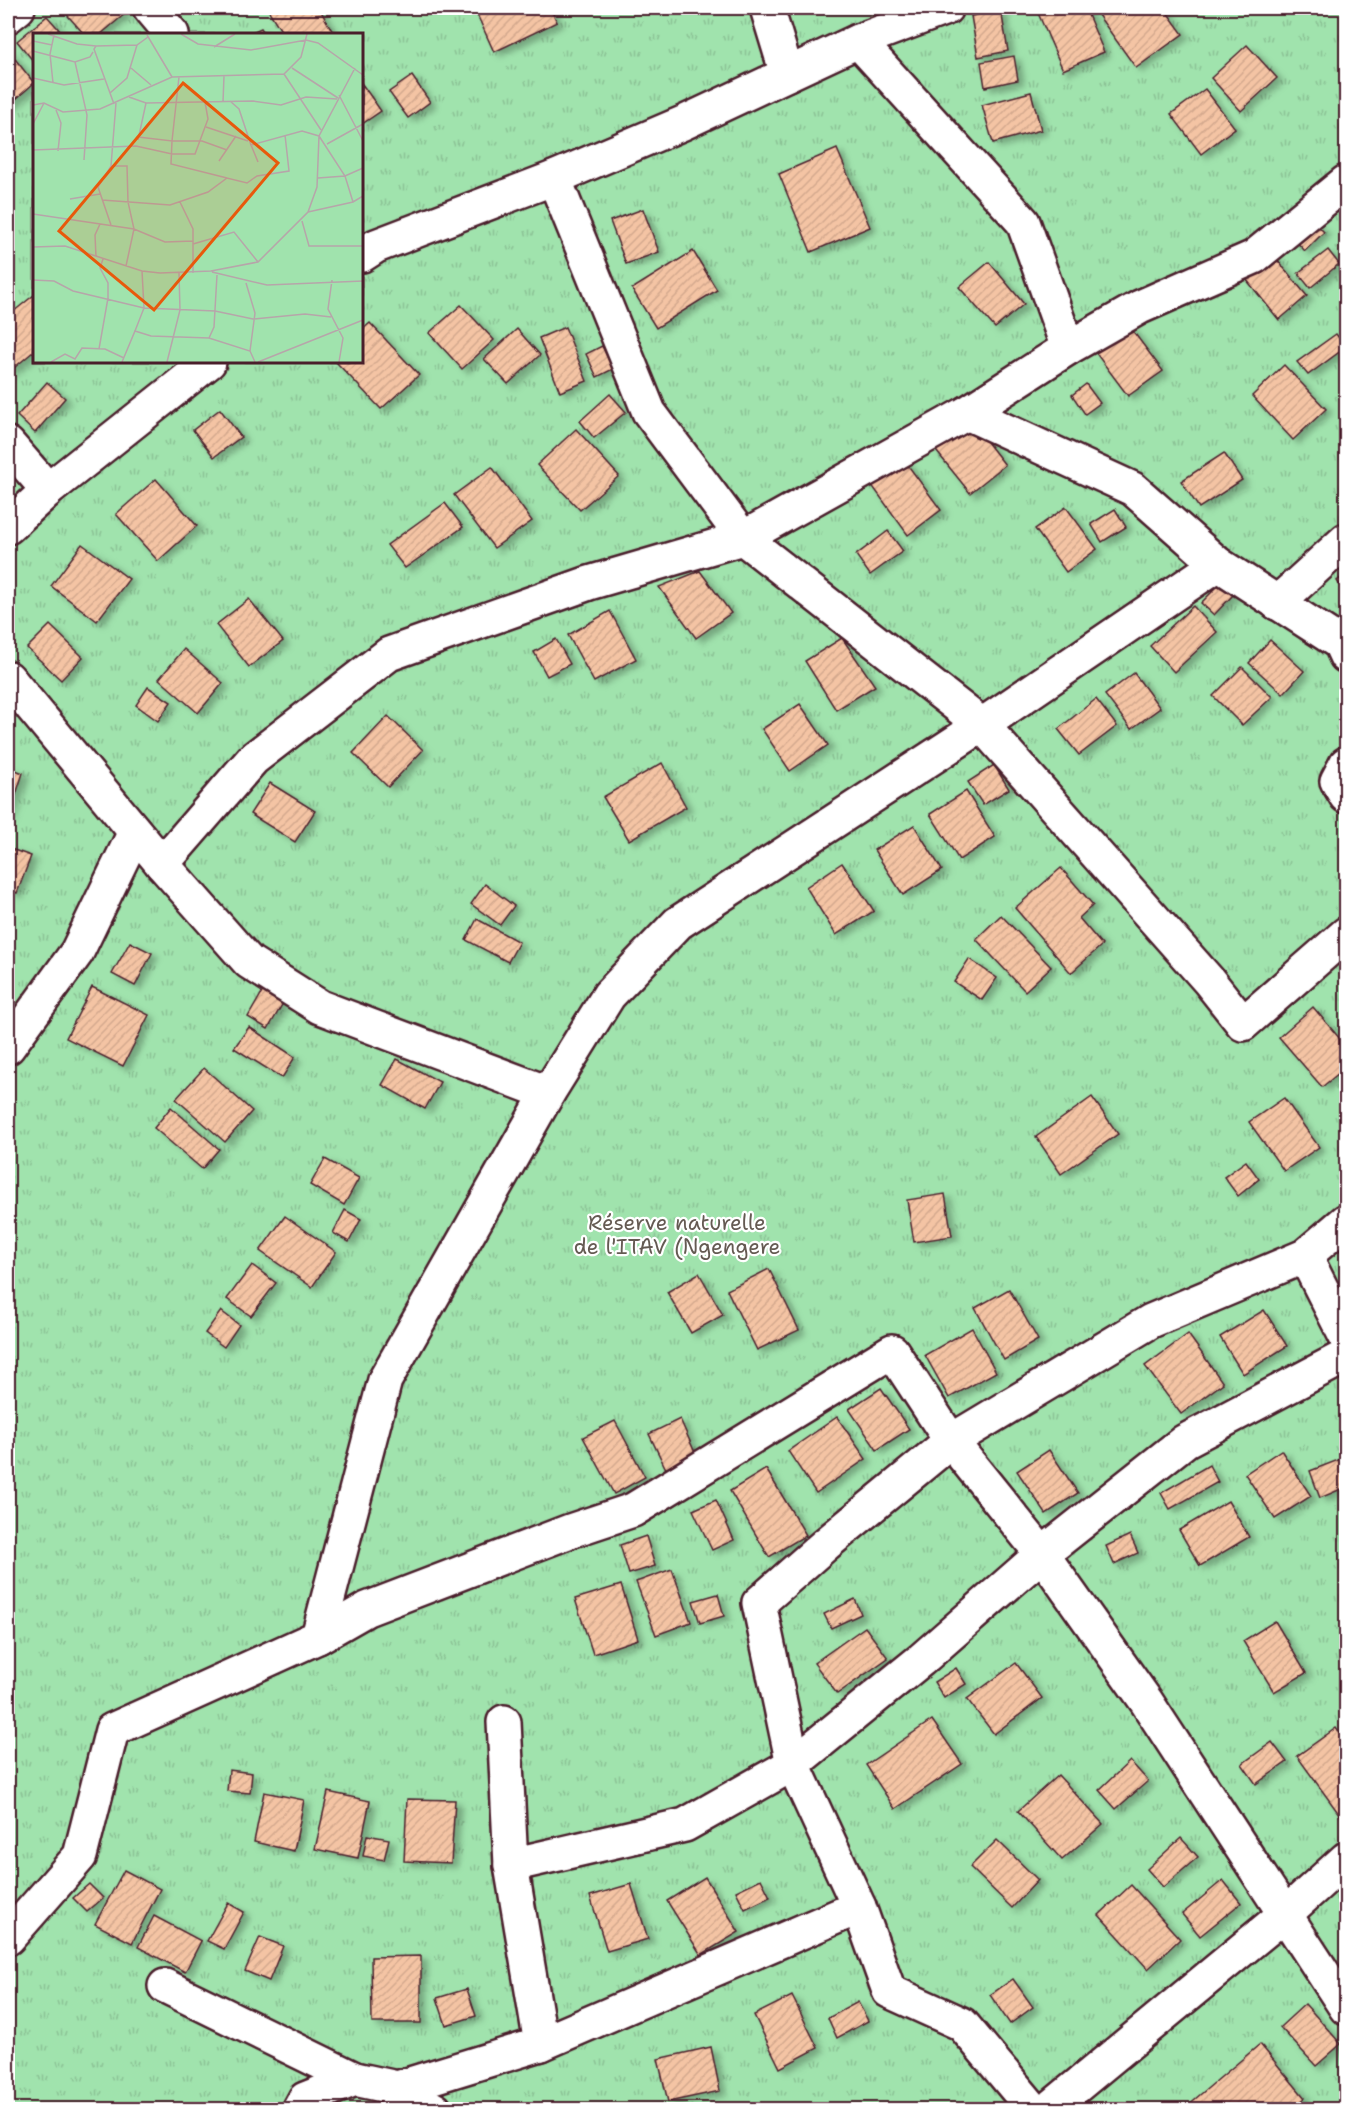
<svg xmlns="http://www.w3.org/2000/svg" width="1354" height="2117" viewBox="0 0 1354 2117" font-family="'Shantell Sans',sans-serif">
<defs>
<pattern id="grass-tufts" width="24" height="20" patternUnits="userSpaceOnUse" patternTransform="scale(1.5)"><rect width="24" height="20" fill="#a0e3ad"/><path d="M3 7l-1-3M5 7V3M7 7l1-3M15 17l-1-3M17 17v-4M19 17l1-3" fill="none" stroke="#8bc295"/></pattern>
<pattern id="building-hatch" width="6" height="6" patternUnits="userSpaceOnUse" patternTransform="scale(1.5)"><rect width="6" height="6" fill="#f4c4a4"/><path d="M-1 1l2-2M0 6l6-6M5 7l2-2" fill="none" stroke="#d3a88d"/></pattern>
<filter id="shadow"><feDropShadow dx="6" dy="4" stdDeviation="3" flood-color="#0004"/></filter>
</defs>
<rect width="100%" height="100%" fill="#fff"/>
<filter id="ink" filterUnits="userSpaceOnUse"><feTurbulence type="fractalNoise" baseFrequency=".0167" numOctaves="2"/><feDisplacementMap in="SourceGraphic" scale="12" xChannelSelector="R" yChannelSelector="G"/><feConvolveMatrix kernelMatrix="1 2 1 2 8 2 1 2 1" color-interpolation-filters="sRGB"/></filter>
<g filter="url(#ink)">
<path fill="url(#grass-tufts)" stroke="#75816c" stroke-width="1.5" fill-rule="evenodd" d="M8,8H1346V2109H8ZM34,34H362V362H34Z"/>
<g fill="url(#building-hatch)" stroke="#4a1f2b" stroke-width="1.5" filter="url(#shadow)">
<path d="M61,8H121L126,13L101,34H84Z"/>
<path d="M267,8H319L334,34H283Z"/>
<path d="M481,8H550L557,22L494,52L475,10Z"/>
<path d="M1051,8H1085L1104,52L1063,70L1038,13Z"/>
<path d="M1093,8H1164L1183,34L1136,68Z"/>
<path d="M1001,10L1008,51L978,57L971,16Z"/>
<path d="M47,16L63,34H34V62L17,41Z"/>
<path d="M261,28L265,34H248Z"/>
<path d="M1247,45L1277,78L1241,111L1211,78Z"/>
<path d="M8,50L34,83L8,106Z"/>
<path d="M1014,56L1018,80L985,87L981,62Z"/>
<path d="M412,76L430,102L408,118L389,92Z"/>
<path d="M362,84L381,111L362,124Z"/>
<path d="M1205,89L1235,128L1201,154L1171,114Z"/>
<path d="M1031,92L1041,130L993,143L982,105Z"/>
<path d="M837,149L870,227L811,252L779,174Z"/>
<path d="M643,209L659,252L626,264L610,221Z"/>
<path d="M1309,217L1324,232L1305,251L1290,235Z"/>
<path d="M1328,250L1339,264L1310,288L1298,273Z"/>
<path d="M693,251L717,290L656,328L632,289Z"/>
<path d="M1274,256L1307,296L1279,320L1246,279Z"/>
<path d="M989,262L1024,304L995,328L959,287Z"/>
<path d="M34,295V351L8,373V316Z"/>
<path d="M461,305L494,340L462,369L429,333Z"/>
<path d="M370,323L419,375L381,409L336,362H362V330Z"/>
<path d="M1129,326L1163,371L1128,396L1095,352Z"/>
<path d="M565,327L587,381L560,392L539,338Z"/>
<path d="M517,329L540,355L508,384L484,359Z"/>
<path d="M1336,334L1346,347L1308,375L1297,362Z"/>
<path d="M602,346L613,369L597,377L586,354Z"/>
<path d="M1284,365L1326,409L1293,440L1252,396Z"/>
<path d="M47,382L65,398L35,433L17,416Z"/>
<path d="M1086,384L1100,403L1085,414L1072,395Z"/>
<path d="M610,394L626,412L594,438L580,421Z"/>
<path d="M220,409L241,437L214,457L193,430Z"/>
<path d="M969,419L1005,465L970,493L933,447Z"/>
<path d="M576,429L619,476L580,510L537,465Z"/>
<path d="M1224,453L1242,480L1199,508L1181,481Z"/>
<path d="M904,460L941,510L908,535L871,484Z"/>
<path d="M492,467L532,521L494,548L454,495Z"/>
<path d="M156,479L197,526L158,561L116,514Z"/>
<path d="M445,503L463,527L405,568L387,545Z"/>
<path d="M1066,507L1097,549L1066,572L1035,529Z"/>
<path d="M1115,509L1126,527L1102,542L1091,524Z"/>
<path d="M888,531L903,551L870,575L856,555Z"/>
<path d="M82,544L129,579L97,621L51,586Z"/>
<path d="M700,571L731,613L696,638L659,587Z"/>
<path d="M1346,574V594L1337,581Z"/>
<path d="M1220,584L1233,595L1214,615L1201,603Z"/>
<path d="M249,599L283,641L249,667L216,625Z"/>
<path d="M1193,606L1217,632L1174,672L1150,646Z"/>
<path d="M610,611L636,659L594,682L568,635Z"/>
<path d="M50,625L83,657L61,680L27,648Z"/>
<path d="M842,638L875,686L836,710L805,661Z"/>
<path d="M556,639L570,664L547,676L534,652Z"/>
<path d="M1270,640L1304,671L1283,694L1249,663Z"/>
<path d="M184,649L223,683L198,713L159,679Z"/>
<path d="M1242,667L1272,697L1242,725L1213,696Z"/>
<path d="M1134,673L1160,708L1131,729L1105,695Z"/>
<path d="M148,687L171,702L158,721L136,705Z"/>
<path d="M1096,699L1117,726L1079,755L1058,729Z"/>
<path d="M800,704L828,745L790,771L762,729Z"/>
<path d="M388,716L423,750L388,787L353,753Z"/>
<path d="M662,763L686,807L629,840L603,797Z"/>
<path d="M994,765L1009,789L983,805L968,782Z"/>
<path d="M8,767L23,773L8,819Z"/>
<path d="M270,783L315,811L295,842L250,814Z"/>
<path d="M966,791L995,837L959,860L930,814Z"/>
<path d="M914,825L942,870L903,895L874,850Z"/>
<path d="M8,848L31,856L17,893L8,890Z"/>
<path d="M842,863L874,911L836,935L806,887Z"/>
<path d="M1061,868L1093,905L1079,918L1102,945L1071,973L1015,908Z"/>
<path d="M485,884L514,906L500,925L471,904Z"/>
<path d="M1001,915L1051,967L1025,991L976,939Z"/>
<path d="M477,919L519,942L508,962L466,940Z"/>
<path d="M130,942L152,953L135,986L112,974Z"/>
<path d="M969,959L997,978L982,1000L954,982Z"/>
<path d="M92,987L149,1015L123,1066L66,1038Z"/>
<path d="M263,991L283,1003L268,1029L248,1017Z"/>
<path d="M1313,1007L1346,1046V1067L1322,1087L1279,1037Z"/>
<path d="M249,1027L295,1057L282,1078L234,1048Z"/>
<path d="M397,1059L440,1082L425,1109L382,1085Z"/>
<path d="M204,1068L252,1111L225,1142L176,1099Z"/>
<path d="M1092,1097L1118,1134L1061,1174L1036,1137Z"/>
<path d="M1284,1098L1319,1147L1284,1171L1249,1122Z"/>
<path d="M171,1107L219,1149L202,1169L154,1128Z"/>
<path d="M325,1159L359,1178L344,1205L310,1185Z"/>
<path d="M1246,1161L1259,1179L1238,1196L1224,1177Z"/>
<path d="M945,1194L952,1236L914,1242L907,1200Z"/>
<path d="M345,1210L361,1219L349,1242L333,1233Z"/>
<path d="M285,1216L336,1252L312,1287L260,1251Z"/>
<path d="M252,1265L276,1283L251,1316L227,1299Z"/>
<path d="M769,1269L799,1330L757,1350L727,1290Z"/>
<path d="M699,1273L723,1315L691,1333L667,1292Z"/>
<path d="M1009,1289L1038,1340L1004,1360L975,1308Z"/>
<path d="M1264,1310L1287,1346L1243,1374L1220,1337Z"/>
<path d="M221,1311L239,1325L224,1347L205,1333Z"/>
<path d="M972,1328L996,1372L949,1398L925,1355Z"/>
<path d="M1188,1334L1223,1383L1181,1414L1145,1366Z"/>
<path d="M881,1388L909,1429L877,1450L849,1409Z"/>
<path d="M837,1417L866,1459L816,1493L788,1451Z"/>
<path d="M680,1419L696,1455L666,1469L649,1434Z"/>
<path d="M615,1421L645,1477L614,1494L583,1437Z"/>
<path d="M1049,1450L1078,1493L1046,1514L1017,1471Z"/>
<path d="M1281,1450L1311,1496L1275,1519L1245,1474Z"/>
<path d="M1346,1457V1487L1320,1498L1310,1471Z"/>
<path d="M1209,1465L1218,1482L1170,1509L1161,1493Z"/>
<path d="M766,1469L806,1535L769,1557L730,1491Z"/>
<path d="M716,1500L734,1540L712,1550L693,1510Z"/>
<path d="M1228,1501L1249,1537L1200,1566L1179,1530Z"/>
<path d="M1130,1535L1138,1553L1114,1564L1106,1546Z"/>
<path d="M646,1536L655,1566L629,1574L620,1545Z"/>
<path d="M672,1569L691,1622L656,1635L636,1582Z"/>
<path d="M621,1585L638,1639L593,1654L575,1599Z"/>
<path d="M718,1594L724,1616L700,1623L693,1601Z"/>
<path d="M855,1599L861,1614L831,1628L824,1614Z"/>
<path d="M1275,1621L1306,1673L1274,1692L1243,1641Z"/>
<path d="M865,1627L888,1658L837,1694L814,1663Z"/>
<path d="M1016,1663L1042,1698L994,1734L967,1699Z"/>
<path d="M956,1668L966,1684L944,1698L934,1682Z"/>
<path d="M932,1720L962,1764L895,1809L866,1765Z"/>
<path d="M1336,1728L1346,1742V1815L1342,1818L1297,1756Z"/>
<path d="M1272,1742L1287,1762L1256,1784L1242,1764Z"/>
<path d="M1130,1761L1148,1781L1116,1809L1099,1790Z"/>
<path d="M229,1770L252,1773L250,1793L227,1791Z"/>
<path d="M1058,1775L1103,1824L1062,1860L1018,1811Z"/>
<path d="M264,1792L304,1800L294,1851L254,1842Z"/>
<path d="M328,1792L370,1801L358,1858L315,1849Z"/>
<path d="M407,1799L455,1800L451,1863L404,1861Z"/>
<path d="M367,1835L389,1839L384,1860L363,1856Z"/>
<path d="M1181,1838L1198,1857L1163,1887L1147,1869Z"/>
<path d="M997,1840L1038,1880L1012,1908L970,1867Z"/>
<path d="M124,1870L160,1889L132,1943L95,1924Z"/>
<path d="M705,1877L739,1932L701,1955L667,1901Z"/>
<path d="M761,1879L770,1897L745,1909L736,1891Z"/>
<path d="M1223,1880L1241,1903L1200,1936L1182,1914Z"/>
<path d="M89,1884L103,1898L87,1912L73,1898Z"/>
<path d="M631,1884L648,1939L607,1951L590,1896Z"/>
<path d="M1131,1885L1180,1939L1148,1969L1099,1915Z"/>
<path d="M228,1903L244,1912L224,1949L207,1941Z"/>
<path d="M154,1916L201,1941L185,1972L138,1947Z"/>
<path d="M260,1937L283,1946L269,1981L245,1971Z"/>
<path d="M421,1956V2023H372L371,1957Z"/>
<path d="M1013,1979L1033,2007L1010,2024L990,1995Z"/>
<path d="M467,1989L476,2016L446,2025L437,1998Z"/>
<path d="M792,1996L818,2048L780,2068L754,2015Z"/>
<path d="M858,2002L868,2021L837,2038L828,2018Z"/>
<path d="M1305,2004L1341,2044L1316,2066L1280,2027Z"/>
<path d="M1260,2044L1305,2098L1292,2110H1192L1188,2105Z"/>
<path d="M711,2047L720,2091L668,2102L658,2059Z"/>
</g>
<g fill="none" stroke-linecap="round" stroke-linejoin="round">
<defs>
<g id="minor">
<path d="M150,8L172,34"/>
<path d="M767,8L787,74"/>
<path d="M8,16L18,8"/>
<path d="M858,41L1023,222L1068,348"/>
<path d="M554,178L649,412L743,538L982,725L1209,981L1243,1024L1346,934"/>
<path d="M362,255L376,246L554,178L683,123L858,41L946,8"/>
<path d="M967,413L1133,489L1218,564L1340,643L1346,656"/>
<path d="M8,444L48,490"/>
<path d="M8,527L48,490L209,362"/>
<path d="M1277,603L1346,540"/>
<path d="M8,678L162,864L249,962L320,1007L548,1093"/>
<path d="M1346,764L1337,781L1346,796"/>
<path d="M162,864L253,759L389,654L589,583L743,538L967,413L1068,348L1140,307L1254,257L1346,182"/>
<path d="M8,1047L77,952L135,832"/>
<path d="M1305,1256L1346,1337"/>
<path d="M1346,1356L1185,1441L1042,1554L1146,1701L1346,2008"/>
<path d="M318,1637L367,1609L570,1531L633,1510L892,1351L951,1441L1042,1554L921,1660L793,1764L685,1825L511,1865"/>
<path d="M504,1722L511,1865L541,2044"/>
<path d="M8,1938L80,1856L112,1730L318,1637L385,1380L548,1093L609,995L678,923L982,725L1218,564"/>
<path d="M165,1986L355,2079"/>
<path d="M397,2088L541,2044L859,1907"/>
<path d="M299,2110L305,2099L355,2079L397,2088L435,2110"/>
<path d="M1034,2110L962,2024L889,1991L859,1907L793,1764L759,1603L826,1544L951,1441L1151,1321L1305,1256L1346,1221"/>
<path d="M1048,2110L1284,1915L1346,1859"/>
</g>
</defs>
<use href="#minor" stroke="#4a1f2b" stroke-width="38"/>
<use href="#minor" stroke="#fff" stroke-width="33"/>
</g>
</g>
<g text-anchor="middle" stroke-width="4.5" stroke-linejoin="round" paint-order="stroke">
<g font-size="21" fill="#645a52" stroke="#fff">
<text x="677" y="1230">Réserve naturelle<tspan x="677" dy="24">de l'ITAV (Ngengere</tspan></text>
</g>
</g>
<g transform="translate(33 33)">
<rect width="330" height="330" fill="#fff"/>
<path d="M0,1H330V329H0Z" fill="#a0e3ad"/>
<path fill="none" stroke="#b7a5aa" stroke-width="1.5" d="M15,1L44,11L63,13M148,1L165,11L218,17L273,7L285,10L330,42M114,2L139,44M0,8L19,12M181,14L202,1M0,18L42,29L57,24L60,19M42,29L54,82L51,127M98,35L118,52M259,35L305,65M251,41L288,97M0,45L31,52L71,46M20,50L17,21L21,2M77,60L94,45L104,12M306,62L330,108M96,64L113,70L220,68L248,72L273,64L304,66M197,68L206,76L218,112L269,98L286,103L312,143L320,169M190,69L191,43M81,71L61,16L63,13L104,12L115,4M0,72L11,70L30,79L67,76L139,44L251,41L268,24L274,1M23,77L28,90L25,118M0,91L11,70M173,94L215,108M105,104L139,108L146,44M105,107L113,70M294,111L330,91M218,112L225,129M0,117L103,113L139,121H162L175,86L172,69M194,117L169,108H139L138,131L194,145M186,128L203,103M78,133H94L95,169L101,196L93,233M285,145L312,143L330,135M37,166L67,161M69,167L137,172L175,159L194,145L214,150L224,143L256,138L252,102M147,169L160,196V240M275,179L320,169L330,163M0,181L101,196L132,209L160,208M269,188L276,213H330M78,192L65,154L78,133L83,70M160,211L201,199L225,229M0,214L32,213L109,238L127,240L178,238L225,229L275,179L284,154L286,103L322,35M63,224L62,202L67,191M179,239L234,252L330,248M0,247L21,248L40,258L111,275L182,278L220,286L272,281L298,284M299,247L295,276L310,305L306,329M213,250L222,280L217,318M102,298L111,275L109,238M176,305L181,294L184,242M66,316L75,265V250L67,235L70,226M18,329L32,321L42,326L49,315L72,316L91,325M89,329L102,298L118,303L176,305L217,318L222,329M134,329L147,277L146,240M225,329L330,287"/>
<path fill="#e8590c" fill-opacity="0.15" stroke="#e8590c" stroke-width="3" d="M150,50L245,130L121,277L26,198Z"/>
<rect width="330" height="330" fill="none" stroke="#4a1f2b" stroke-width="3"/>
</g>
<rect width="1354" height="2117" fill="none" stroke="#fff" stroke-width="30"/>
<rect x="15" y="15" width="1324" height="2087" fill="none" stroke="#4a1f2b" stroke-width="2" filter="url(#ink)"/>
</svg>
